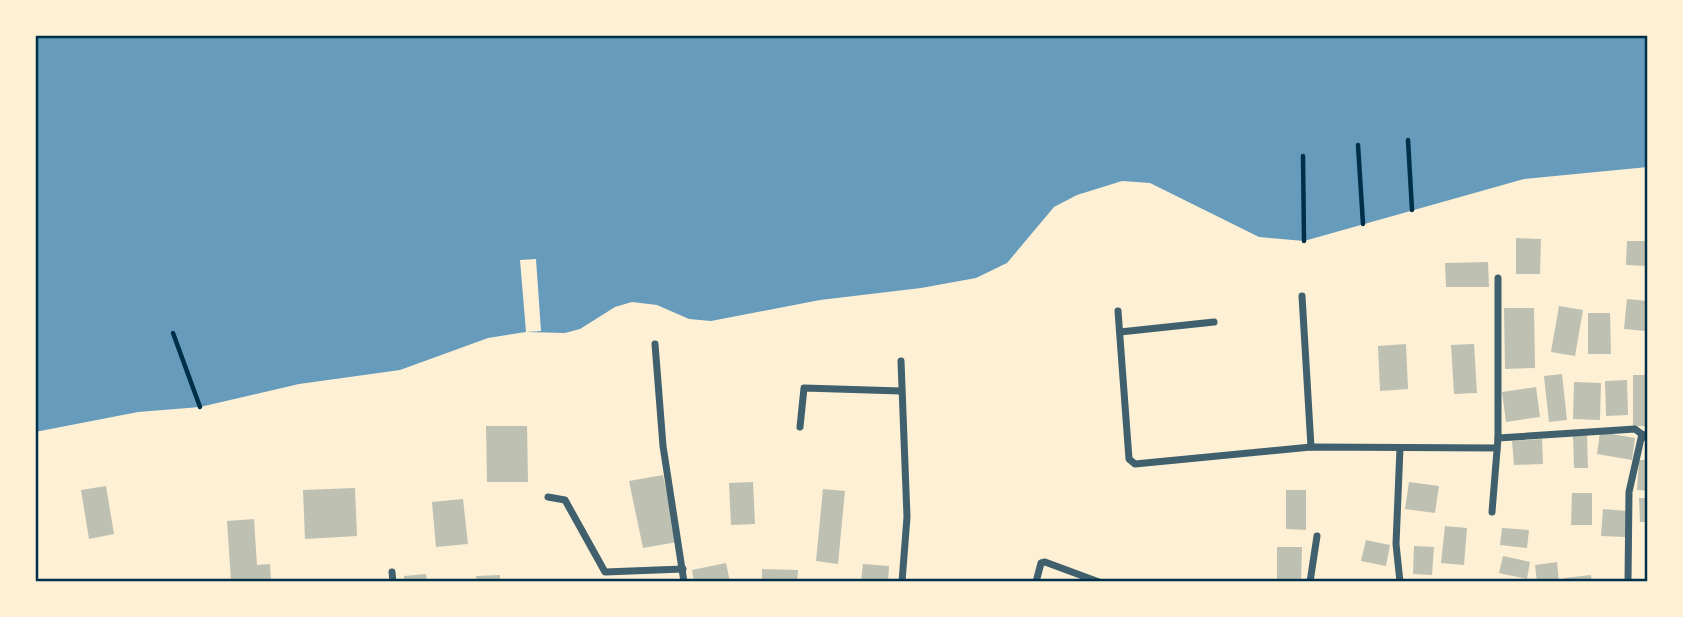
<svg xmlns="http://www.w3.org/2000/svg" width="1683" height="617" viewBox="0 0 1683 617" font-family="'Fira Sans Condensed',sans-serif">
<rect width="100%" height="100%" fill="#fdf0d5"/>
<path fill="#669bbc" d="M35,35H1648V167L1524,179L1304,241L1259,237L1150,183L1122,181L1077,195L1054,207L1007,263L976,278L921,288L820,300L711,321L689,319L657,305L632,302L615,307L580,329L565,333L526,332L488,338L400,370L299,384L200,407L138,412L35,432Z"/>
<path fill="#fdf0d5" d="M536,259L541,331L526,332L520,260Z"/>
<g fill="#bec0b2">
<path d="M1516,238L1541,239L1540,274H1516Z"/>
<path d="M1627,241H1648V266L1626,265Z"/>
<path d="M1488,262L1489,287H1446L1445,263Z"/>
<path d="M1627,299L1648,301L1645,331L1624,329Z"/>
<path d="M1559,306L1583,310L1575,356L1551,352Z"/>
<path d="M1504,308H1534L1535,368L1505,369Z"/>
<path d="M1588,313H1610L1611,354H1588Z"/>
<path d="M1406,344L1408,389L1380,391L1378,346Z"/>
<path d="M1474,344L1477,393L1454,394L1451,345Z"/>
<path d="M1562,374L1567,420L1549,422L1544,376Z"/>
<rect x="1633" y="375" width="15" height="51"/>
<path d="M1627,380L1628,415L1606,416L1605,381Z"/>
<path d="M1574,382L1601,383L1600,420L1573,419Z"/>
<path d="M1536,387L1540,417L1506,422L1502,392Z"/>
<path d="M486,426H527L528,482H487Z"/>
<path d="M1600,432L1635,438L1632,460L1597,454Z"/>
<path d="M1587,435L1588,468H1574L1573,436Z"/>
<path d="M1542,439L1543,464L1514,465L1512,441Z"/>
<path d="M1639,460H1648V491L1637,490Z"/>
<path d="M663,475L677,542L643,548L629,481Z"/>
<path d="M753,482L755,524L731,525L729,483Z"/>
<path d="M1409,482L1439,486L1435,513L1405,509Z"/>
<path d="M106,486L114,534L89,539L81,490Z"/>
<path d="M355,488L357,536L305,539L303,490Z"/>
<path d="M823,489L845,491L838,564L816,561Z"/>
<path d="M1286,490H1306V530L1286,529Z"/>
<path d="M1572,493H1592V525H1571Z"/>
<path d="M1639,498H1648V522H1640Z"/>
<path d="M463,499L468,544L436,547L432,502Z"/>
<path d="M1603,509L1627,511L1625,537L1601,536Z"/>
<path d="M254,519L257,565L270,564L271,582H231L227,521Z"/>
<path d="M1445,526L1467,528L1464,565L1441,563Z"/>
<path d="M1502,528L1529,530L1527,548L1500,545Z"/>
<path d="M1366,540L1390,545L1386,566L1361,561Z"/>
<path d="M1414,546L1434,547L1432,575L1413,574Z"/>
<path d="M1277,547H1302L1301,582H1277Z"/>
<path d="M1503,556L1530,562L1527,579L1499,573Z"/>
<path d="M1557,562L1559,582H1537L1535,565Z"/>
<path d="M726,563L730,582H694L692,570Z"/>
<path d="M863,564L889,566L888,582H861Z"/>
<path d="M762,569L798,570L797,582H762Z"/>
<path d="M426,574L427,582H404V576Z"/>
<path d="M500,575V582H477L476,576Z"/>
<path d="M1591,575L1592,582H1564V578Z"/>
</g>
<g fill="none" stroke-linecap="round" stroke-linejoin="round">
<g stroke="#003049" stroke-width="4.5">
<path d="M1408,140L1412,210"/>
<path d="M1358,145L1363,224"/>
<path d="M1303,156L1304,241"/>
<path d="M173,333L200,407"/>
</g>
<g stroke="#3f606c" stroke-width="7">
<path d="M1302,296L1311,447"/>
<path d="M1118,311L1129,459L1135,464L1311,447L1497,448"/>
<path d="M1120,332L1214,322"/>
<path d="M655,344L663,446L684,582"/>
<path d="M901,361L907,517L902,582"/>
<path d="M800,427L804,388L901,391"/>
<path d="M1498,438L1635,429L1648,439"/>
<path d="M548,497L565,500L605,572L683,569"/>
<path d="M1492,512L1498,438V278"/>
<path d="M392,572L393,582"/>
<path d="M1036,582L1041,563L1045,562L1099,582"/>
<path d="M1310,582L1317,536"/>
<path d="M1400,582L1396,544L1400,448"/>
<path d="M1628,582L1629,492L1642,434"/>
</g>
</g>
<rect width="1683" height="617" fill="none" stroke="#fdf0d5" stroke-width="74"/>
<rect x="37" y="37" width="1609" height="543" fill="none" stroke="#003049" stroke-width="2.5"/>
</svg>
